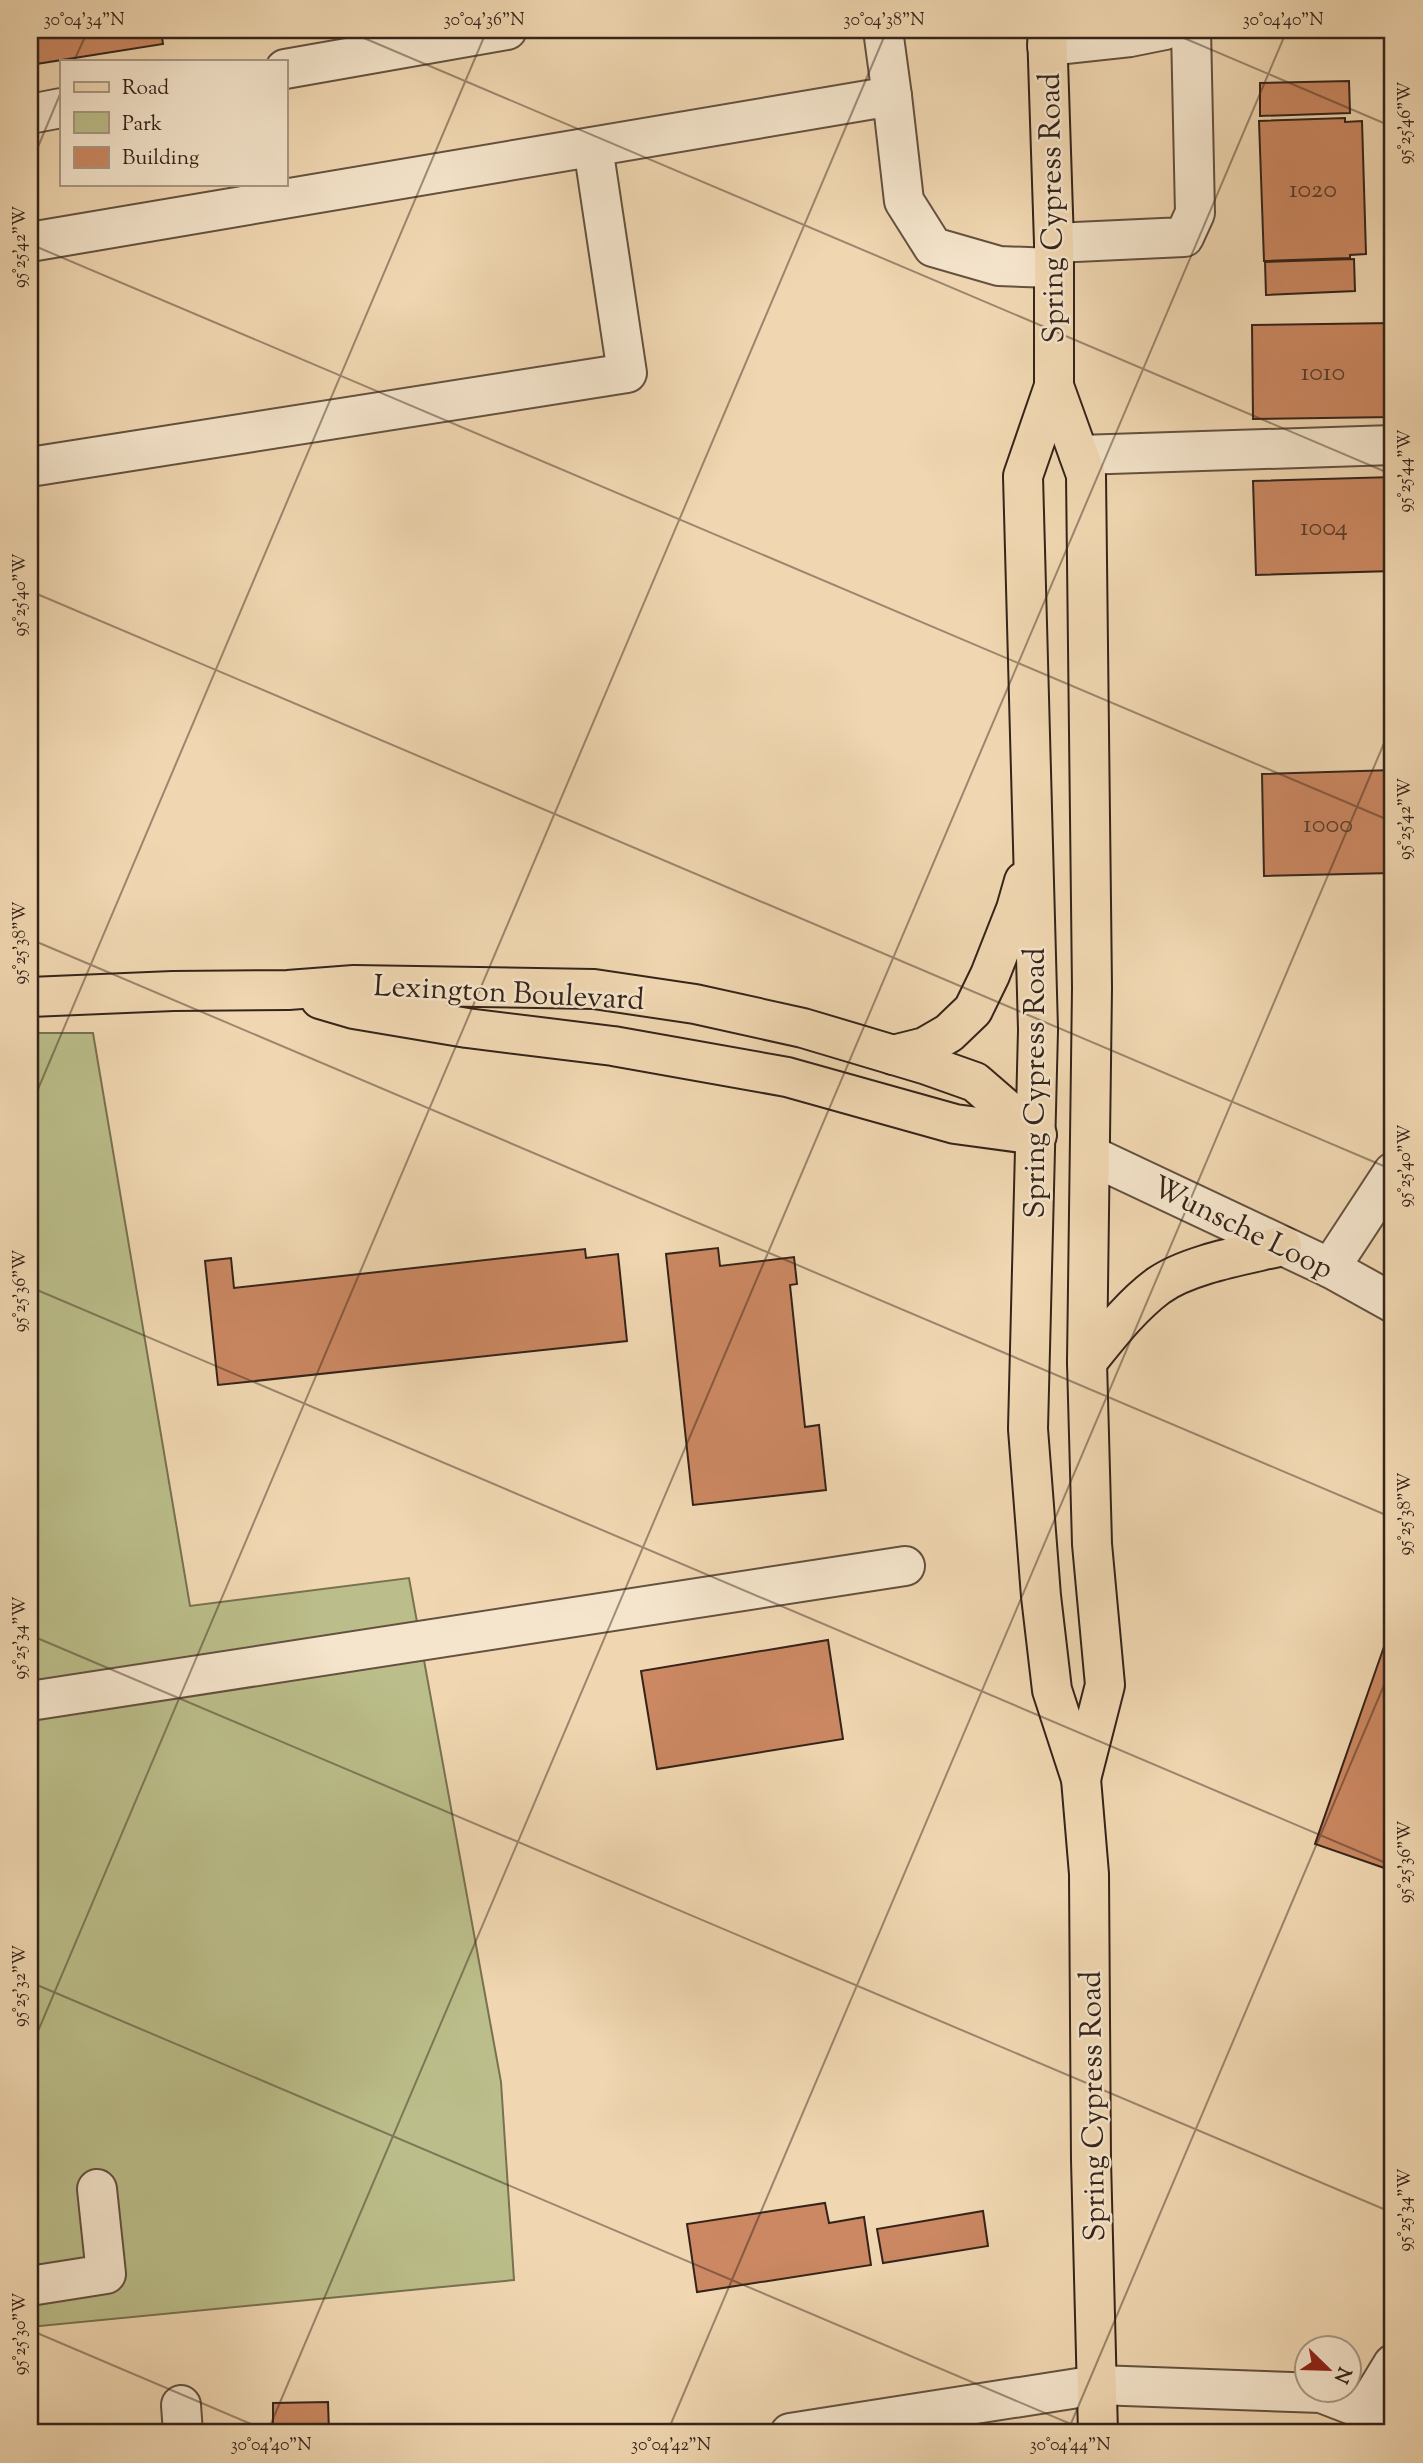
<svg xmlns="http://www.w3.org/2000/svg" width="1423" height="2463" viewBox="0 0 1423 2463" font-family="'Sorts Mill Goudy',serif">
<rect width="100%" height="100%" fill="#f0d7b1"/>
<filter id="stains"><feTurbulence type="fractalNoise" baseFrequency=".00286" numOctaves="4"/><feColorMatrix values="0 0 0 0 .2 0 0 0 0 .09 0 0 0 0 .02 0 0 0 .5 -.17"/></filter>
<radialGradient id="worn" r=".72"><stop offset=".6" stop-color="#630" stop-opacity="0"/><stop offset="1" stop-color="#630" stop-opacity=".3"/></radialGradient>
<path fill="#bbbe8a" stroke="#787152" stroke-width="2" d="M30,1033H93L190,1606L409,1578L501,2082L514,2280L30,2327Z"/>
<g fill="#cb8862" stroke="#35241b" stroke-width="2">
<path d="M30,30H161L163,44L30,65Z"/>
<path d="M1349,81L1350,113L1260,116V83Z"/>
<path d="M1345,118V122L1362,121L1366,254L1350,255V258L1264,261L1259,121Z"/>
<path d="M1354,259L1355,291L1266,295L1265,262Z"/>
<path d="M1393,323V417L1253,419L1252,325Z"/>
<path d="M1393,477V571L1256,575L1253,481Z"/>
<path d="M1393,770V873L1264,876L1262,774Z"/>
<path d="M718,1248L720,1266L794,1257L797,1284L790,1285L805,1427L819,1425L826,1490L693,1505L666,1254Z"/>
<path d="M585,1249L586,1258L618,1254L627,1341L218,1385L205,1261L231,1258L234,1288Z"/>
<path d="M1393,1621V1871L1315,1844Z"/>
<path d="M828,1640L843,1739L657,1769L641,1671Z"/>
<path d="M825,2203L829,2223L864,2217L871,2265L697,2292L687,2224Z"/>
<path d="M983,2211L988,2246L883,2263L877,2229Z"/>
<path d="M328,2402L329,2433H273V2403Z"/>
</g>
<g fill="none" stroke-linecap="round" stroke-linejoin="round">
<defs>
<g id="minor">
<path d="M883,30L892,96"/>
<path d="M1047,46L1130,37L1165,30"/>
<path d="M285,69L507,30"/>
<path d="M30,114L61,108"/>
<path d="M30,242L892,96L904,201L933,247L999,266L1054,268"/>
<path d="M1054,243L1184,237L1195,213L1191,30"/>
<path d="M1079,455L1393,445"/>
<path d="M30,467L627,373L593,147"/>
<path d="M1090,1155L1330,1268L1393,1303"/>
<path d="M1330,1268L1393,1172"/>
<path d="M30,1701L905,1566"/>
<path d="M30,2286L106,2274L97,2189"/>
<path d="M181,2405L183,2433"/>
<path d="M1365,2410L1393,2364"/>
<path d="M790,2433L1097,2385L1321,2393L1386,2418L1393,2429"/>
</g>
<g id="major">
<path d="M1047,30L1054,243V386L1086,475L1092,988L1087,1362L1092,1544L1105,1685L1081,1779"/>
<path d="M1054,386L1023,476L1038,1030L1028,1429L1041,1596L1052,1690L1081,1779L1089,1874L1091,2160L1098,2433"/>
<path d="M30,997L173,991L288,990L354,985L594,989L695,1004L803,1028L927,1065L975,1082L1036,1135"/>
<path d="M320,999L354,1009L467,1028L613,1046L787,1077L955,1124L1037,1135"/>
<path d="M893,1055L925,1047L949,1033L973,1010L990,975L1016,909L1024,881"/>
<path d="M1087,1362C1109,1335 1130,1307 1158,1286C1189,1264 1245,1255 1282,1246"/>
</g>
</defs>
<use href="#minor" stroke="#645140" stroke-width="42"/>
<use href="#major" stroke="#35241b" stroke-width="42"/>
<use href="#minor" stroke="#f5e5cc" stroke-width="38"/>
<use href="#major" stroke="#f0d7b1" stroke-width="38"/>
</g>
<path fill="none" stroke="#35241b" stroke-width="2" stroke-opacity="0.45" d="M345,30L1393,475M1165,30L1393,127M74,61L88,30M30,166L61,92M30,244L1393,822M30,591L1393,1170M30,939L1393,1518M30,1108L487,30M30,1287L1393,1866M30,1635L1393,2213M30,1982L1092,2433M30,2050L887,30M30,2330L272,2433M267,2433L1287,30M667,2433L1393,722M1067,2433L1393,1664"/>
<g text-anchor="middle" stroke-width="5" stroke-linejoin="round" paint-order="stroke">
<g font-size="26" fill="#5a3d2d">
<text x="1313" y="197">1020</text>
<text x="1323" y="380">1010</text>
<text x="1324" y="535">1004</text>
<text x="1328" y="832">1000</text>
</g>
<g font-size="30" fill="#35241b" stroke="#f5e5cc">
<text transform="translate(1051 208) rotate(-91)" y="10">Spring Cypress Road</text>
<text transform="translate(509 992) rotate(3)" y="10">Lexington Boulevard</text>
<text transform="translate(1034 1083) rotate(-90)" y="10">Spring Cypress Road</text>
<text transform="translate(1243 1227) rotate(26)" y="10">Wunsche Loop</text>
<text transform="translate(1092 2106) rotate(-91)" y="10">Spring Cypress Road</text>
</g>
</g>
<rect width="1423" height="2463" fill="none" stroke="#f0d7b1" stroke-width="77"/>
<rect x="60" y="60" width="228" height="126" fill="#f5e5cc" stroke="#a89885" stroke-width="2"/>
<rect x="74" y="82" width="35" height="10" fill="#f0d7b1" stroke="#a89885" stroke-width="2"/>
<text x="122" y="94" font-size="21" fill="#35241b">Road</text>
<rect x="74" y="112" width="35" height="21" fill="#bbbe8a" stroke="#a89885" stroke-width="2"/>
<text x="122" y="130" font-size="21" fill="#35241b">Park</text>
<rect x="74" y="147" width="35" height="21" fill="#cb8862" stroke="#a89885" stroke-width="2"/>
<text x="122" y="164" font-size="21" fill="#35241b">Building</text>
<g transform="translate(1328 2369) rotate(113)"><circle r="33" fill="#f5e5cc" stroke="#a89885" stroke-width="2"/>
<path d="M0-5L12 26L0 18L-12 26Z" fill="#8f2418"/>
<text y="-10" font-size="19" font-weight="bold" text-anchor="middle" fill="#35241b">N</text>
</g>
<rect x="38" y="38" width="1346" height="2386" fill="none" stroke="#35241b" stroke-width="2.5"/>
<g font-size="18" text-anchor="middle" fill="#35241b">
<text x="84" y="25">30°04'34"N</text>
<text x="484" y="25">30°04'36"N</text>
<text x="884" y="25">30°04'38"N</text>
<text x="1283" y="25">30°04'40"N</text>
<text transform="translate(1404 123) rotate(-90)" y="6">95°25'46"W</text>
<text transform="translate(19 247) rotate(-90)" y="6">95°25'42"W</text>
<text transform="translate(1404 471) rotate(-90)" y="6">95°25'44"W</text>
<text transform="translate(19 595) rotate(-90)" y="6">95°25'40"W</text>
<text transform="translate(1404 819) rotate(-90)" y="6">95°25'42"W</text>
<text transform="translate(19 943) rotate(-90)" y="6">95°25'38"W</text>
<text transform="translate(1404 1166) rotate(-90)" y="6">95°25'40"W</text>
<text transform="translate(19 1291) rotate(-90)" y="6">95°25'36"W</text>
<text transform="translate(1404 1514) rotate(-90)" y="6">95°25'38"W</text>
<text transform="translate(19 1638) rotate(-90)" y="6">95°25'34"W</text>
<text transform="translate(1404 1862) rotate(-90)" y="6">95°25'36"W</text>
<text transform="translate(19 1986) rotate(-90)" y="6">95°25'32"W</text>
<text transform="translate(1404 2210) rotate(-90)" y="6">95°25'34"W</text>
<text transform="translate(19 2334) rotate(-90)" y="6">95°25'30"W</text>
<text x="271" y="2450">30°04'40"N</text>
<text x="671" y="2450">30°04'42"N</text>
<text x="1070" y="2450">30°04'44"N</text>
</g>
<rect width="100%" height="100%" filter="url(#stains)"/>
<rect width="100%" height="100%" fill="url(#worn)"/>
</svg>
